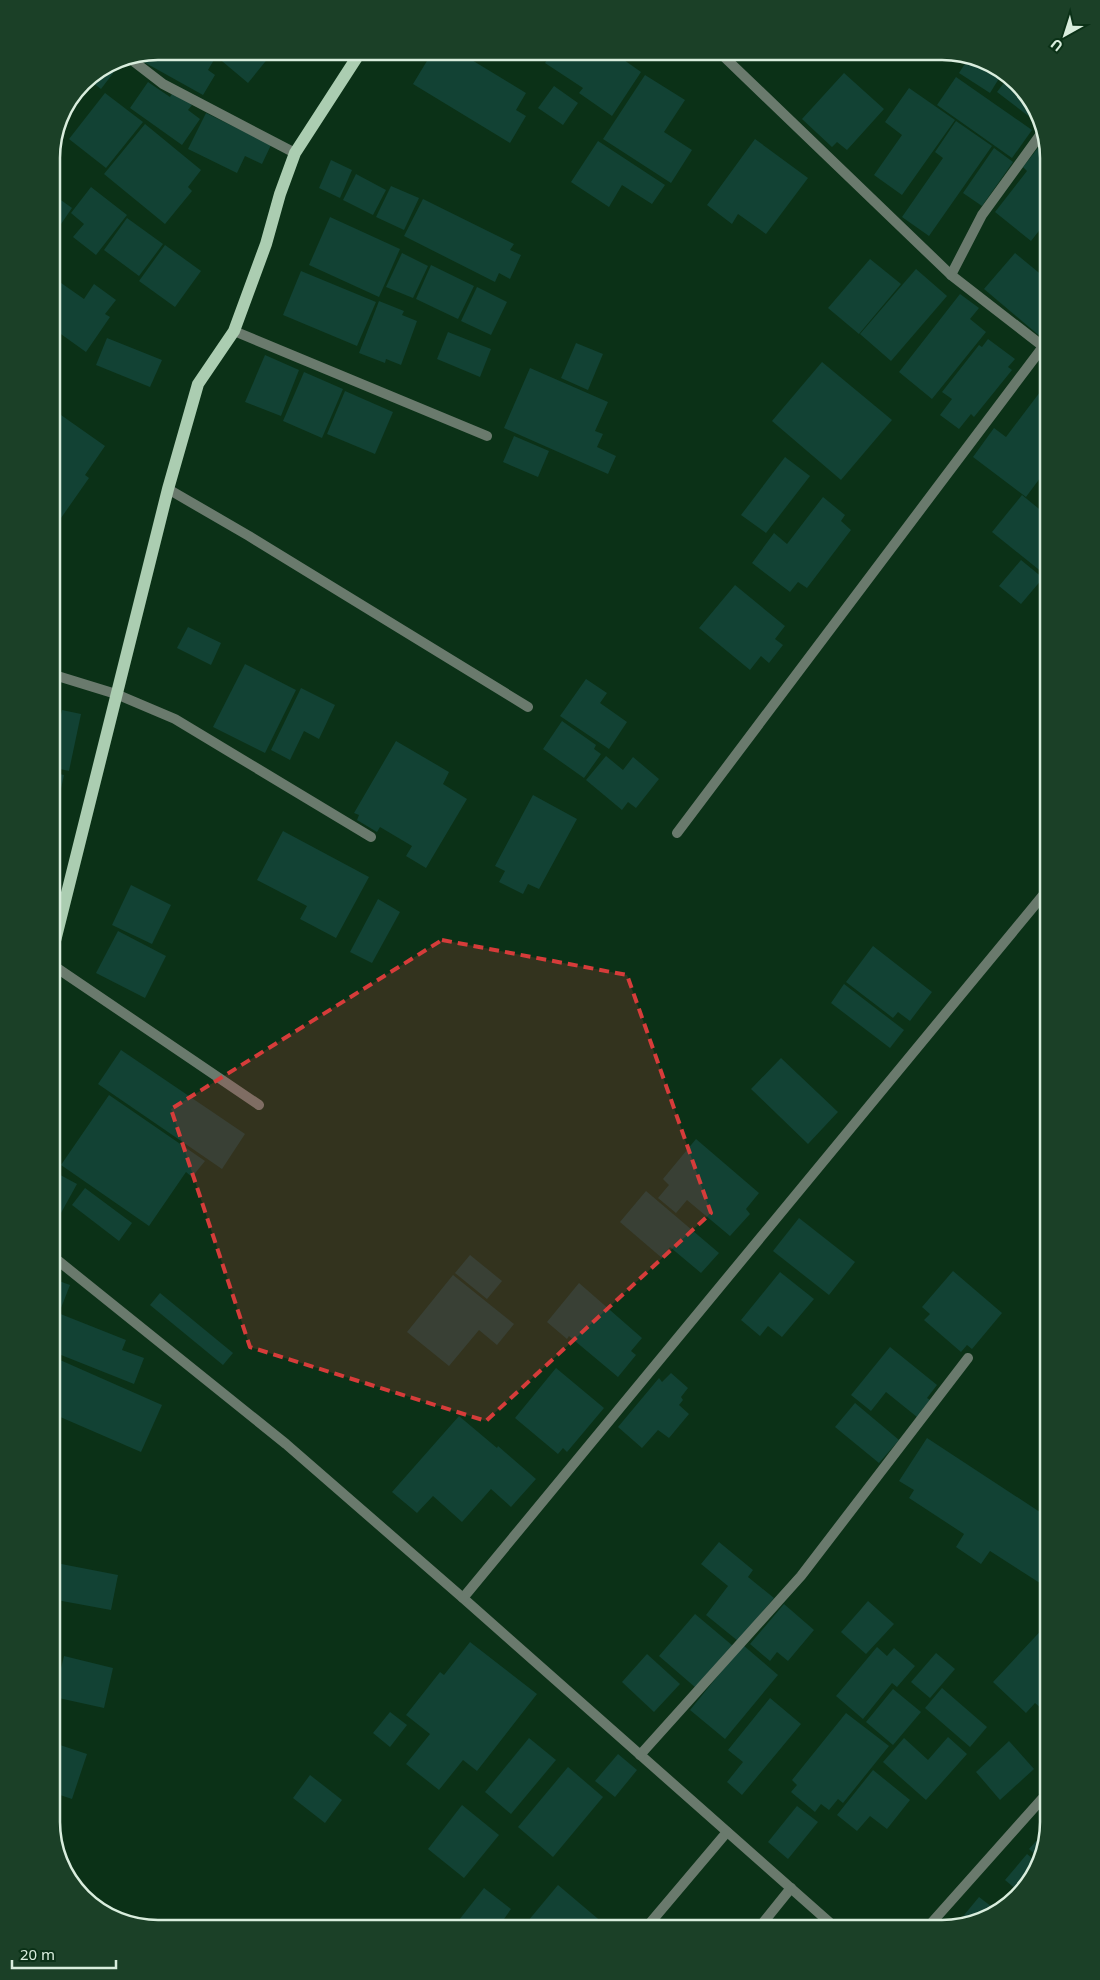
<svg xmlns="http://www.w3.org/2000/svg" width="1100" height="1980" viewBox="0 0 1100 1980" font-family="'Noto Sans',sans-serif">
<rect width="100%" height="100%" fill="#0b3117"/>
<g fill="#124234">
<path d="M158,51H204L215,58L208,70L215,75L203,95L133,56Z"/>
<path d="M210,51H274L248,83Z"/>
<path d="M433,51H457L526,93L516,110L526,116L510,143L413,84Z"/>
<path d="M553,51H629L624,60L641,72L612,116L579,93L583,88L545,63Z"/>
<path d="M968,59L1003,72L990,93L959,73Z"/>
<path d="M111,63L117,68L101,89L88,79Z"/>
<path d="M844,73L884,109L847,150L837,142L832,147L802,119Z"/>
<path d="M645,75L685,100L664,132L692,150L671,183L603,139Z"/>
<path d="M1009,76L1041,117L1042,122L1040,125L997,92Z"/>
<path d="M956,77L1032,130L1012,158L937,105Z"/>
<path d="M148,82L170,97L173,92L192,105L188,110L200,119L182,145L130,108Z"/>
<path d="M554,86L578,103L563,125L538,108Z"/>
<path d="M909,88L955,120L902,195L874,175L902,135L885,122Z"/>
<path d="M105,93L143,122L106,168L69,139Z"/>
<path d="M206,113L271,145L262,164L245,156L237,173L188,149Z"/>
<path d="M956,121L992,146L929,236L902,217L943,158L935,152Z"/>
<path d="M145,124L201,170L188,187L192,191L165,224L104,174Z"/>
<path d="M755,139L808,178L766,234L738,214L732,224L707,205Z"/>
<path d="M1045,139L1049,158V218L1031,241L995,212L1027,171L1023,167Z"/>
<path d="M598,141L665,185L652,204L622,185L609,207L571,182Z"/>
<path d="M994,148L1013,162L982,206L963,193Z"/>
<path d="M331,160L352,170L340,198L319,188Z"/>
<path d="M356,174L386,190L373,215L343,200Z"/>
<path d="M391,186L419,198L404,230L376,217Z"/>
<path d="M91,187L127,215L96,255L73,237L84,224L71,213Z"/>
<path d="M51,193L72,208L61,224L51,217Z"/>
<path d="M423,199L514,244L510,250L521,255L510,279L499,273L495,282L404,236Z"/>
<path d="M330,217L400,249L379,297L309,265Z"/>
<path d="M127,218L163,244L139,276L104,250Z"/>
<path d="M165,245L201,271L175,307L139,281Z"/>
<path d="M402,253L428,266L413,298L386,287Z"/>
<path d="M1015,253L1049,281V330L1042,338L984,289Z"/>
<path d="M870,259L901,284L859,334L828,308Z"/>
<path d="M431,265L474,286L458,319L416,299Z"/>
<path d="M916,269L947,296L891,361L860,334Z"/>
<path d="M301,271L376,302L357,346L283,315Z"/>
<path d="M51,276L84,299L94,284L116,300L105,314L110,317L86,352L51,327Z"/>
<path d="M477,287L507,302L491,335L461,321Z"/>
<path d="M960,294L979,308L970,319L986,332L932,399L899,372Z"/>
<path d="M379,301L404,311L402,315L417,321L401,365L386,359L385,363L359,353Z"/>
<path d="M448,332L491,349L480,377L437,359Z"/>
<path d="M107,338L162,360L150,387L96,365Z"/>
<path d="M988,339L1015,359L1008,367L1012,370L974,417L971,414L959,429L940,415L952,399L942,392L979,345L982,347Z"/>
<path d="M576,343L603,354L588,390L561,378Z"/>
<path d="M265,355L299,370L281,416L245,402Z"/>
<path d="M822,362L892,420L841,480L772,421Z"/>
<path d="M530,368L608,402L595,431L603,434L597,447L616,456L608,474L504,428Z"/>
<path d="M304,372L343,389L322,438L283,421Z"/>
<path d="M345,391L393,412L375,454L327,434Z"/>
<path d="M1040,392L1049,398V466L1026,497L973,457L994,428L1006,437Z"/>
<path d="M51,408L105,446L85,475L89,478L54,528L51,526Z"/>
<path d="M514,436L549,451L538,477L503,462Z"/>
<path d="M785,457L810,476L766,533L741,515Z"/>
<path d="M1022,495L1049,517V566L1043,573L992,532Z"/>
<path d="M823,497L845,515L841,521L851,530L807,588L798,582L790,592L752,563L774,533L787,544Z"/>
<path d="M1021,560L1043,578L1021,604L999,586Z"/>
<path d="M735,585L785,626L775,639L783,645L769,663L761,656L750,670L699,628Z"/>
<path d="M188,627L221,643L211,665L177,648Z"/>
<path d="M245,664L296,690L265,753L213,727Z"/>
<path d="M586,679L607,693L600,703L627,722L609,749L560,716Z"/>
<path d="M301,688L335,705L319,739L304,731L290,760L271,750Z"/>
<path d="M62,710L81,714L69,771L51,767V757Z"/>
<path d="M562,721L596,745L594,749L601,754L584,778L543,749Z"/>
<path d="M396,741L449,772L443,784L467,799L426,868L406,856L412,846L380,827L377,832L357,820L359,815L354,813Z"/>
<path d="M606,756L623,770L633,757L659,779L636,808L628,802L622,810L586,780Z"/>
<path d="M51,772L64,775L59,798L51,796Z"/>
<path d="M533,795L577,819L539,889L528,884L523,894L499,882L505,871L495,866Z"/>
<path d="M283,831L369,877L336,938L300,919L307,906L257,880Z"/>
<path d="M131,885L171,905L152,944L112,925Z"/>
<path d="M378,899L400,912L372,963L350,952Z"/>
<path d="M118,931L166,956L145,998L96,973Z"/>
<path d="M873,946L932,992L910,1021L898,1012L893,1018L846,982Z"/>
<path d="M844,984L904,1030L890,1048L831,1003Z"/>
<path d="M121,1050L245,1134L222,1169L98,1084Z"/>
<path d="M781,1058L838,1112L808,1144L751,1089Z"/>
<path d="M109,1095L205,1161L192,1177L186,1172L149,1226L61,1165Z"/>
<path d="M696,1139L759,1193L746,1209L750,1214L730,1236L687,1200L676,1213L658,1198L669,1185L663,1179Z"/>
<path d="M51,1170L77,1184L56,1222L51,1219Z"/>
<path d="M85,1188L132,1223L119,1241L72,1205Z"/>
<path d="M646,1191L719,1253L701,1273L670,1247L662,1258L620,1222Z"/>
<path d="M799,1218L855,1262L829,1295L773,1251Z"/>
<path d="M470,1255L502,1281L487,1299L455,1273Z"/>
<path d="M953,1271L1002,1313L972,1349L967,1345L961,1352L924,1320L930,1314L922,1307Z"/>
<path d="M780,1272L814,1299L782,1337L768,1326L760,1336L741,1320Z"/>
<path d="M453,1275L514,1324L497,1345L479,1330L449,1366L407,1332Z"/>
<path d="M51,1278L70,1285L61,1308L51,1305Z"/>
<path d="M579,1283L642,1338L631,1351L636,1355L618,1377L569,1336L567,1339L547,1322Z"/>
<path d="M160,1293L233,1353L223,1365L150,1305Z"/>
<path d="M58,1313L126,1340L122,1350L144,1358L134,1384L51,1351V1330Z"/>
<path d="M890,1347L937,1385L927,1398L930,1400L917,1417L886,1392L871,1411L851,1395Z"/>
<path d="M51,1356L162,1405L141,1452L51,1413Z"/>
<path d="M556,1368L604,1408L567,1452L563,1448L558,1454L515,1418Z"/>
<path d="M671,1373L688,1388L681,1397L683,1400L679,1405L689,1414L669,1438L658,1430L642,1448L618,1427L659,1378L662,1382Z"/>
<path d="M855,1403L899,1440L879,1463L835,1427Z"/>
<path d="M459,1416L497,1448L498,1446L536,1479L511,1507L491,1489L462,1522L433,1496L417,1513L392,1492Z"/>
<path d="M927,1438L1049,1518V1576L1043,1585L990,1551L981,1564L956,1547L964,1534L909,1498L914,1490L899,1481Z"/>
<path d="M719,1542L753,1570L748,1577L774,1598L738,1641L706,1615L728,1586L701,1564Z"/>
<path d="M51,1562L118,1575L111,1610L51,1599Z"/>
<path d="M868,1601L894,1624L866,1654L841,1632Z"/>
<path d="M784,1604L814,1630L788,1661L777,1652L770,1661L750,1644Z"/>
<path d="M695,1614L733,1646L696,1688L659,1656Z"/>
<path d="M1049,1622V1715L1035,1703L1026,1713L993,1682Z"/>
<path d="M470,1642L537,1694L477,1771L463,1760L439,1790L406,1764L430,1734L406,1715L440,1672L444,1675Z"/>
<path d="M743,1645L778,1675L725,1739L690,1710Z"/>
<path d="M877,1647L887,1656L894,1648L915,1666L897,1687L892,1683L863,1719L836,1696Z"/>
<path d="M936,1653L955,1669L930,1698L911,1682Z"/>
<path d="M647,1654L680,1684L654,1712L622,1682Z"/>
<path d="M64,1656L113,1668L104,1708L54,1697Z"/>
<path d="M942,1688L987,1727L970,1747L925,1708Z"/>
<path d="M893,1689L921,1712L893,1745L866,1722Z"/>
<path d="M770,1698L801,1724L742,1795L727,1782L743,1762L728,1750Z"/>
<path d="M390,1712L407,1725L390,1747L373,1733Z"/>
<path d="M846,1713L889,1746L843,1803L838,1799L829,1810L821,1804L815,1812L791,1792L797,1785L792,1780Z"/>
<path d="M948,1737L967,1754L926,1800L883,1762L904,1738L928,1760Z"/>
<path d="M529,1738L556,1760L511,1814L485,1792Z"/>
<path d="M1009,1741L1034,1769L1000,1800L976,1772Z"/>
<path d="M51,1742L87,1754L72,1799L51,1792Z"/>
<path d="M618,1754L637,1770L615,1797L595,1781Z"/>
<path d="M568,1767L603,1797L553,1857L518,1827Z"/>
<path d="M873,1770L910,1800L887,1829L870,1816L857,1831L837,1815Z"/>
<path d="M310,1775L342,1800L325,1823L293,1798Z"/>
<path d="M462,1805L499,1835L464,1878L428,1849Z"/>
<path d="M797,1806L818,1822L788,1859L768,1842Z"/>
<path d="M1047,1829L1038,1857L1029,1849Z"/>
<path d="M1027,1854L1037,1862L1031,1881L1018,1891L1005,1880Z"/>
<path d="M558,1885L610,1929H525L523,1927Z"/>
<path d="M484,1888L511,1909L497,1929H452Z"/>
<path d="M979,1897L996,1910L983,1921L955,1926Z"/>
</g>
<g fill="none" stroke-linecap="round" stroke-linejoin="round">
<g stroke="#6a7a6d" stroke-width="10">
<path d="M234,331L487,436"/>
<path d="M168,489L249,536L528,707"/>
<path d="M51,674L116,694"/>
<path d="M51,964L259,1105"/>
<path d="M645,1929L727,1832"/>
<path d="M758,1929L791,1888"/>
</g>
<g stroke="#6a7a6d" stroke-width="10">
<path d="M480,51L483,54"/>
<path d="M718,51L951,275L1049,351"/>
<path d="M128,57L163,84L295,153"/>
<path d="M951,275L982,215L1043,131"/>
<path d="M116,694L175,719L371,837"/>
<path d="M677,833L1042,348"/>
<path d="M51,1255L286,1444L463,1598L837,1929"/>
<path d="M463,1598L1049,888"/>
<path d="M640,1755L801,1576L968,1358"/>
<path d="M926,1929L1049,1791"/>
</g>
<path stroke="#abcdb1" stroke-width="12" d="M51,957L168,489L198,384L234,331L266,244L280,194L295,153L361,51"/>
</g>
<path fill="#d63c3a" fill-opacity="0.2" stroke="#d63c3a" stroke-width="4" stroke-dasharray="10 6" stroke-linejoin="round" d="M442,940L627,975L711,1213L486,1421L250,1347L171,1109Z"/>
<path d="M0 0H1100V1980H0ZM158 60H942A98 98 0 0 1 1040 158V1822A98 98 0 0 1 942 1920H158A98 98 0 0 1 60 1822V158A98 98 0 0 1 158 60Z" fill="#1b4027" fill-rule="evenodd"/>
<path fill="none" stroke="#d9eddd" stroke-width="2.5" d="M158 60H942A98 98 0 0 1 1040 158V1822A98 98 0 0 1 942 1920H158A98 98 0 0 1 60 1822V158A98 98 0 0 1 158 60Z"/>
<g transform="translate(1065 35) rotate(219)" stroke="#0b3117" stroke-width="4" paint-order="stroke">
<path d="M0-4L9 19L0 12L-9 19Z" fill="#d9eddd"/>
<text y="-8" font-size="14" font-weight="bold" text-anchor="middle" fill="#d9eddd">U</text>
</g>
<path d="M12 1960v8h104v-8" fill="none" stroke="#d9eddd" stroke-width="2.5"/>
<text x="20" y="1960" font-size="15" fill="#d9eddd" stroke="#0b3117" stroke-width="4" paint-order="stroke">20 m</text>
</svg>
